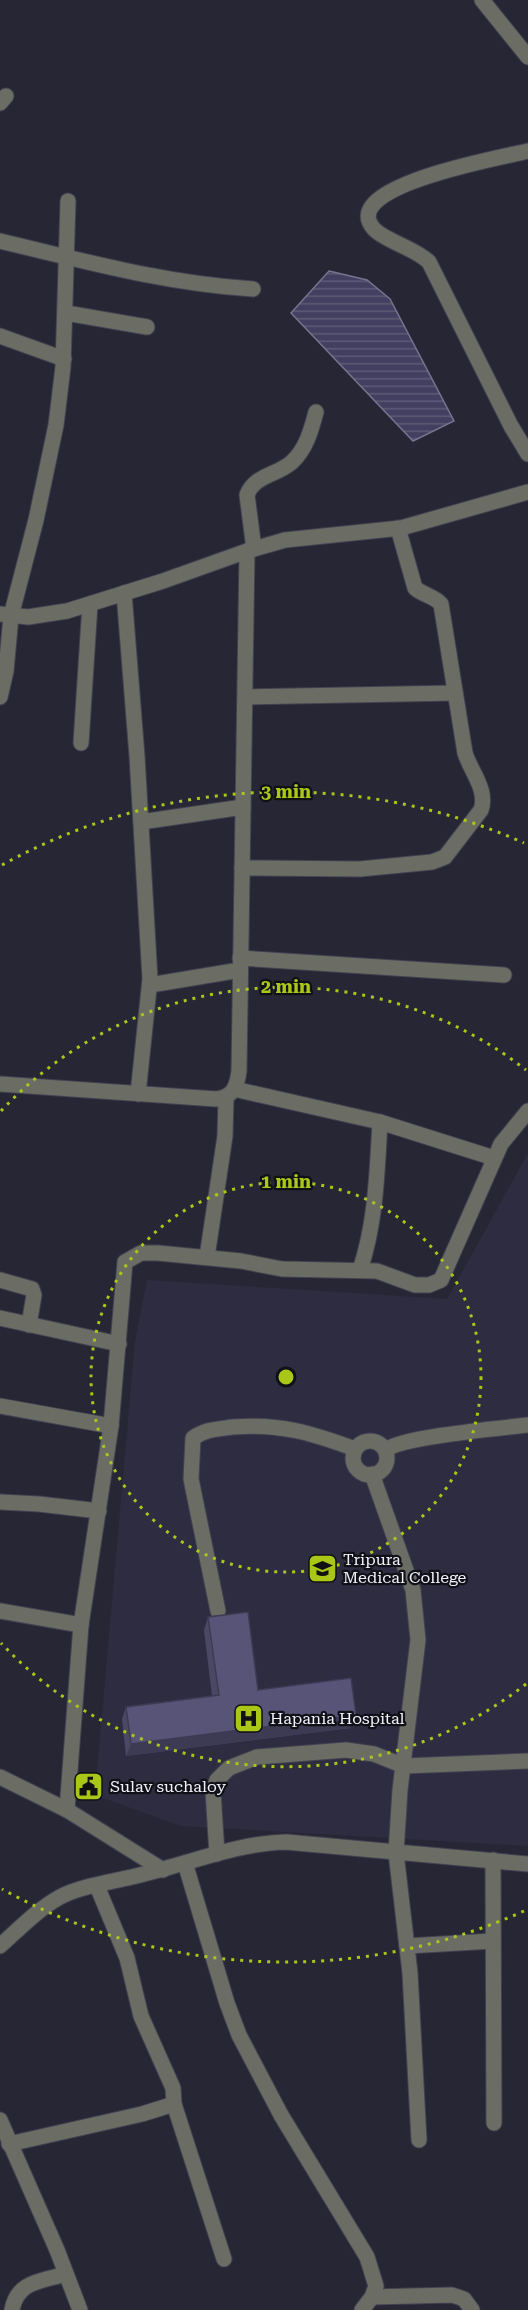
<svg xmlns="http://www.w3.org/2000/svg" width="528" height="2310" viewBox="0 0 528 2310" font-family="'Roboto Serif',serif">
<defs>
<pattern id="water-rules" width="6" height="5" patternUnits="userSpaceOnUse" patternTransform="scale(1.5)"><rect width="6" height="5" fill="#423f60"/><path d="M0 2.5h6" fill="none" stroke="#5e5b78"/></pattern>
</defs>
<rect width="100%" height="100%" fill="#272635"/>
<path fill="#2e2c41" d="M528,1153V1846L181,1826L95,1795L135,1341L147,1280L447,1299Z"/>
<path fill="url(#water-rules)" stroke="#76748e" stroke-width="1.5" d="M329,271L367,280L390,299L454,421L413,441L291,313Z"/>
<g fill="none" stroke-linecap="round" stroke-linejoin="round">
<defs>
<g id="minor">
<path d="M482,0L528,57"/>
<path d="M0,103L6,96"/>
<path d="M528,151C505,157 335,186 374,229C385,241 415,248 429,262L511,426L528,454"/>
<path d="M0,241C84,261 167,284 253,289"/>
<path d="M66,313L147,327"/>
<path d="M0,336L64,359"/>
<path d="M254,549L247,495C254,475 278,475 292,462C306,449 311,431 316,412"/>
<path d="M124,593L137,756L150,979L138,1094"/>
<path d="M0,614L28,617L67,611L163,581L247,551L285,540L401,528L528,492"/>
<path d="M0,697L6,671L11,616L36,520L56,425L63,367L68,201"/>
<path d="M246,697L455,693"/>
<path d="M81,743L90,604"/>
<path d="M141,822L243,807"/>
<path d="M242,868L360,869L432,862L445,857L481,810C488,790 471,772 465,753L441,604C434,596 423,595 415,588L398,528"/>
<path d="M240,958L504,975"/>
<path d="M150,985L240,970"/>
<path d="M0,1084L216,1099C233,1097 237,1087 239,1071L247,551"/>
<path d="M234,1089L380,1122L494,1158"/>
<path d="M207,1257L225,1136L226,1098"/>
<path d="M360,1270C376,1222 377,1173 380,1122"/>
<path d="M0,1280L32,1289L34,1295L29,1325"/>
<path d="M0,1318L119,1344"/>
<path d="M0,1406L111,1426"/>
<circle cx="370" cy="1458" r="17"/>
<path d="M386,1450C400,1437 502,1428 528,1425"/>
<path d="M372,1474L413,1590L418,1640L400,1790L396,1853L410,1973L419,2140"/>
<path d="M0,1502L39,1504L99,1511"/>
<path d="M0,1611L81,1625"/>
<path d="M218,1611L191,1479L193,1438C206,1429 218,1429 233,1427C279,1423 312,1433 355,1449"/>
<path d="M0,1777L67,1810L163,1870"/>
<path d="M67,1810L81,1625L111,1426L125,1262L141,1253H158L241,1261L282,1269L377,1271L415,1285H429L441,1280L501,1144L528,1111"/>
<path d="M217,1854L213,1791L217,1780L229,1768L257,1757L346,1750L374,1754L404,1766L528,1761"/>
<path d="M493,1860L494,2123"/>
<path d="M185,1863L227,2003L239,2035L281,2115L367,2257L376,2286L372,2297L362,2310"/>
<path d="M97,1886L127,1958L141,2016L173,2088L174,2104L224,2259"/>
<path d="M0,1946C19,1929 38,1909 60,1897C82,1885 119,1881 144,1874C191,1863 238,1843 286,1842L528,1864"/>
<path d="M407,1946L493,1941"/>
<path d="M0,2120L57,2250L80,2310"/>
<path d="M9,2144L142,2114L174,2104"/>
<path d="M372,2297L452,2295L464,2299L472,2310"/>
<path d="M12,2310C17,2281 42,2281 66,2274"/>
</g>
</defs>
<use href="#minor" stroke="#434251" stroke-width="17"/>
<use href="#minor" stroke="#6b6d65" stroke-width="15"/>
</g>
<path fill="#4b4866" d="M208,1617L258,1690L351,1728L126,1756L122,1719L126,1707L212,1696L204,1630Z"/>
<path fill="#3d3b53" d="M356,1715L351,1728L126,1756L131,1744Z"/>
<path fill="#575477" stroke="#3d3b53" stroke-width="1.5" d="M248,1612L258,1690L351,1678L356,1715L131,1744L126,1707L219,1695L208,1617Z"/>
<g fill="none" stroke="#aac718" stroke-width="3" stroke-dasharray="3 6">
<circle cx="286" cy="1377" r="195"/>
<path d="M526 1684A390 390 0 0 1 1 1643M1 1111A390 390 0 0 1 526 1070"/>
<path d="M524 1911A585 585 0 0 1 2 1889M2 865A585 585 0 0 1 524 843"/>
</g>
<defs>
<symbol id="university-square" viewBox="-11 -11 22 22"><rect x="-9" y="-9" width="18" height="18" rx="4" fill="#aac718" stroke="#101017"/><path d="M0-5L7-2L0 1L-7-2ZM-4 1L0 2.5L4 1V4Q0 6-4 4Z" fill="#111"/></symbol>
<symbol id="hospital-square" viewBox="-11 -11 22 22"><rect x="-9" y="-9" width="18" height="18" rx="4" fill="#aac718" stroke="#101017"/><path d="M-5-5h3v3.5h4V-5h3V5h-3V1.5h-4V5h-3Z" fill="#111"/></symbol>
<symbol id="civic-square" viewBox="-11 -11 22 22"><rect x="-9" y="-9" width="18" height="18" rx="4" fill="#aac718" stroke="#101017"/><path d="M-.6-6.5H3V-4.5H.6V-3L4-1V1h2V6H-6V1h2V-1L-.6-3ZM-1.2 2.5V6h2.4V2.5Z" fill="#111"/></symbol>
</defs>
<g fill-rule="evenodd">
<use href="#university-square" x="306" y="1552" width="33" height="33"/>
<use href="#hospital-square" x="232" y="1702" width="33" height="33"/>
<use href="#civic-square" x="72" y="1770" width="33" height="33"/>
</g>
<g text-anchor="middle" stroke-width="4.5" stroke-linejoin="round" paint-order="stroke">
<g font-size="16" fill="#f1f0fb" stroke="#101017" text-anchor="start">
<text x="343" y="1565">Tripura<tspan x="343" dy="18">Medical College</tspan></text>
<text x="270" y="1724">Hapania Hospital</text>
<text x="110" y="1792">Sulav suchaloy</text>
</g>
</g>
<circle cx="286" cy="1377" r="9" fill="#aac718" stroke="#101017" stroke-width="3"/>
<g font-size="18" text-anchor="middle" font-weight="bold" fill="#aac718" stroke="#101017" stroke-width="4.5" stroke-linejoin="round" paint-order="stroke">
<text x="286" y="798">3 min</text>
<text x="286" y="993">2 min</text>
<text x="286" y="1188">1 min</text>
</g>
</svg>
